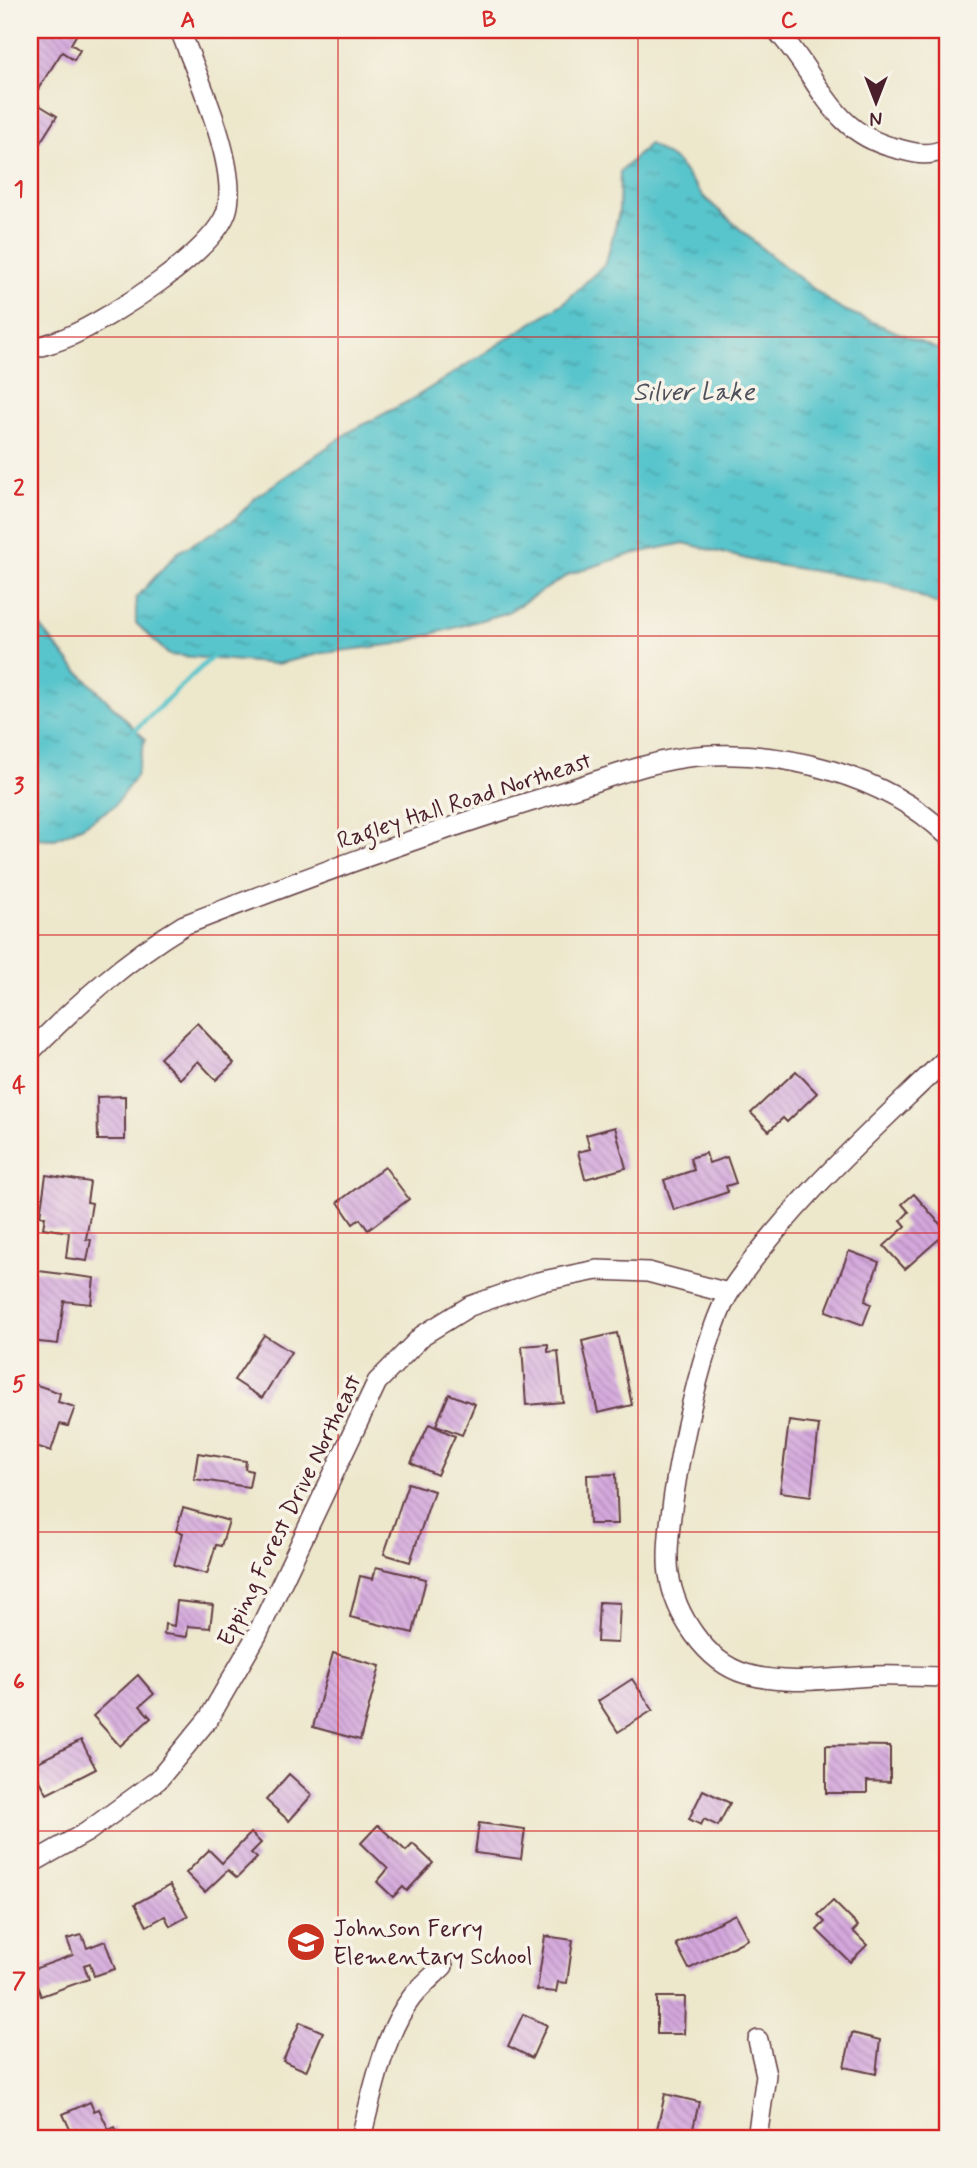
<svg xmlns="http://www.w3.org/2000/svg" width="977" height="2168" viewBox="0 0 977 2168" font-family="Mynerve,sans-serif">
<defs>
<pattern id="water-ripples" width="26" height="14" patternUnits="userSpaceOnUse" patternTransform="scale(1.75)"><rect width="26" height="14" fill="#58c5cc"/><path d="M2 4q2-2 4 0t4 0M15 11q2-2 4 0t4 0" fill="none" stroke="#4b9fa6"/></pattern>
<pattern id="building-back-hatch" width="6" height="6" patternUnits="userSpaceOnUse" patternTransform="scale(1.75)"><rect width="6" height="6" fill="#d4a8dd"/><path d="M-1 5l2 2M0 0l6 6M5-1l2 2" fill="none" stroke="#ae88b3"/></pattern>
</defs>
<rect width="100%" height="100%" fill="#f7f3e8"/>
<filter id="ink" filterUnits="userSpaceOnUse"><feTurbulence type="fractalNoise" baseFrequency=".0143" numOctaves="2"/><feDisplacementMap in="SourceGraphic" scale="14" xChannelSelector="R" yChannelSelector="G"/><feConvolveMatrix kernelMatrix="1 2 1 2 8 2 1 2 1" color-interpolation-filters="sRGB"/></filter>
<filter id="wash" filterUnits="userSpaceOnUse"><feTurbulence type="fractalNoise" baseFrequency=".00686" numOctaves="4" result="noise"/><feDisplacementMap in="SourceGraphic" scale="28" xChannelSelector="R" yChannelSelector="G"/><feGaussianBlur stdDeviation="1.57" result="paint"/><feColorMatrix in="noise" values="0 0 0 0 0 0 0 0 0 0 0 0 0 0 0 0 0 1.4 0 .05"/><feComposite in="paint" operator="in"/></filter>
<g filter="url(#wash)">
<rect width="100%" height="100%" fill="#ede7cc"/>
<g fill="url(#water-ripples)" stroke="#51727c" stroke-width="2">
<path d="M649,144L677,162L704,197L766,252L837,307L939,350H947V608L888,583L758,562L684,543L632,554L570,574L506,613L397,644L323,653L277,664L169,655L136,623V598L177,553L234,520L256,497L349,432L411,400L565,302L606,263L619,212L620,172Z"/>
<path d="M30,614L71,664L145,739L136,776L114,806L83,826L55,839L30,838Z"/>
</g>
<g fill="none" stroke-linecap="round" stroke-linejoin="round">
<path stroke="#58c5cc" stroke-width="5" d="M135,730L214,655"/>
</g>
<g id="blocks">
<g fill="url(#building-back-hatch)">
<path d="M30,30H75L78,32L71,44L80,50L74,60L62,52L31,100L57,116L38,146L30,141Z"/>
<path d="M197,1023L234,1063L216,1080L198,1061L180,1079L160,1058Z"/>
<path d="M796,1071L817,1093L787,1122L783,1118L769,1131L751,1113Z"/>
<path d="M125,1096V1140H98L97,1097Z"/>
<path d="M615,1127L626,1168L585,1179L578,1152L590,1149L586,1135Z"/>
<path d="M706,1153L709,1163L727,1157L736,1183L726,1186L728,1192L674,1210L664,1180L694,1170L690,1158Z"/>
<path d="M385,1167L409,1199L368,1230L360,1219L353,1224L338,1202Z"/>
<path d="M46,1175L90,1182L87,1202L92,1203L86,1239L91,1240L87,1261L66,1258L69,1232L43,1228L45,1217L40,1216Z"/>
<path d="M914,1194L947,1232L905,1269L884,1246L906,1226L901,1220L909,1212L902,1204Z"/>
<path d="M849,1251L879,1262L865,1301L871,1304L863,1325L826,1311Z"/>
<path d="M31,1270L94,1278L91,1304L64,1301L58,1344L30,1341Z"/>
<path d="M617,1333L632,1405L598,1413L582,1341Z"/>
<path d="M264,1335L291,1352L262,1398L234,1380Z"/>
<path d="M548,1344V1352L558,1351L563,1402L526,1405L522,1346Z"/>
<path d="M34,1384L60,1393L58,1402L75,1407L68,1426L60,1424L51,1451L30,1444V1396Z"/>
<path d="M449,1394L475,1404L462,1435L436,1425Z"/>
<path d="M789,1421L819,1425L811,1496L780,1492Z"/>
<path d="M429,1424L455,1436L437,1475L411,1463Z"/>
<path d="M198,1453L246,1461L245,1469L252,1471L249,1487L194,1479Z"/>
<path d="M616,1474L618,1524H589L587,1475Z"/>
<path d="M408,1483L434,1491L410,1562L384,1554Z"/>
<path d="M183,1508L229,1521L221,1546L216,1545L207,1574L174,1565L183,1533L176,1531Z"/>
<path d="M376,1567L426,1579L413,1633L350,1617L360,1576L373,1579Z"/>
<path d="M941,1581H947V1624H945Z"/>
<path d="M177,1601L213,1605L210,1628L188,1626L187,1637L164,1634L165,1624L174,1626Z"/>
<path d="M599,1602L620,1603L618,1643L597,1642Z"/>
<path d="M333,1653L380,1666L360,1740L313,1727Z"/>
<path d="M138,1675L154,1694L140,1706L151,1718L120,1746L93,1716Z"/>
<path d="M632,1679L653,1710L618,1732L598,1701Z"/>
<path d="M81,1740L96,1769L47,1794L32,1765Z"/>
<path d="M826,1745L890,1746V1782L867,1781V1793H826Z"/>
<path d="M289,1774L312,1795L289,1821L266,1800Z"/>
<path d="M703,1790L730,1803L718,1826L704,1819L701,1825L689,1819Z"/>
<path d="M479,1823L525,1829L521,1859L475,1853Z"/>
<path d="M378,1825L406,1851L413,1844L433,1863L407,1891L403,1887L393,1897L377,1882L388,1869L361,1843Z"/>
<path d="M251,1833L261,1843L251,1853L257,1858L237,1878L228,1870L205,1892L186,1873L209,1850L222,1863Z"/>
<path d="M170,1885L188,1916L170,1926L165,1916L147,1926L135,1904Z"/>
<path d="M833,1901L858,1926L853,1931L867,1945L850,1962L817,1930L825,1922L818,1915Z"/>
<path d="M735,1914L748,1939L689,1969L676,1944Z"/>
<path d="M82,1935L87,1948L105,1941L115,1969L94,1976L90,1963L84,1965L89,1979L41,1996L31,1970L73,1955L67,1939Z"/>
<path d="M545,1936L573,1940L567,1983L558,1982L556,1992L537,1990Z"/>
<path d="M657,1997H685L684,2034H657Z"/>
<path d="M523,2014L547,2025L532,2058L508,2046Z"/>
<path d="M300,2022L323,2032L306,2071L283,2061Z"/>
<path d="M852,2033L880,2040L876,2074L844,2067Z"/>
<path d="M665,2094L699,2102L691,2138H655Z"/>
<path d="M90,2102L94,2111L99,2109L109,2130L115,2127L120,2138H74L63,2114Z"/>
</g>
</g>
</g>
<g filter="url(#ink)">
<use href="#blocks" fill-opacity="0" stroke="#623d43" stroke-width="2"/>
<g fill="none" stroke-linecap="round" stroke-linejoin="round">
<defs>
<g id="minor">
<path d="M776,30C819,74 827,131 895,148C918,154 925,157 947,149"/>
<path d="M30,350C43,345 57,342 70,336C109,319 216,251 227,210C239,165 196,73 180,30"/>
<path d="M30,1052C77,1004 126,960 184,925C308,877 432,831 559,793C603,780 650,760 697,756C782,749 885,775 947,835"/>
<path d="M947,1058C870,1133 792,1201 731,1290C702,1332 661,1523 669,1574C675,1614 705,1662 746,1674C787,1686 831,1678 873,1676C898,1675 923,1677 947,1677"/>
<path d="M30,1864L87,1832L158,1780L209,1718L257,1635L377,1382L423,1335L470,1306L538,1282L597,1270L648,1272L728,1293"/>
<path d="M361,2138C372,2094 384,2033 412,1997C421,1986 433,1976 443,1966"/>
<path d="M757,2138L766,2075L758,2040"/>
</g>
</defs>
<use href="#minor" stroke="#623d43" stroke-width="22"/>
<use href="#minor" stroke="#fff" stroke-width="19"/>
</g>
</g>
<path fill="none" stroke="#d62828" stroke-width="2" stroke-opacity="0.55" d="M338,30V2138M638,30V2138M30,337H947M30,636H947M30,935H947M30,1233H947M30,1532H947M30,1831H947"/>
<defs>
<symbol id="school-disc" viewBox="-11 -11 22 22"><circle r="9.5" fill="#c8321e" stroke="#f7f3e8"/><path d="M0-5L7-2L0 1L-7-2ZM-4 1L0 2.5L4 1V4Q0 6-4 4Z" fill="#fff"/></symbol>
</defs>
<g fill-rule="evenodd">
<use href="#school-disc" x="284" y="1920" width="44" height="44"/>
</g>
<g text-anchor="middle" stroke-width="7" stroke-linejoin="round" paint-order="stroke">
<g font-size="24" fill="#4a1f2b" stroke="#f7f3e8">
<text transform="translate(464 800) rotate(-18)" y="8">Ragley Hall Road Northeast</text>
<text transform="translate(289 1510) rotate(-64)" y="8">Epping Forest Drive Northeast</text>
</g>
<g font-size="24" fill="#4a1f2b" stroke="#f7f3e8" text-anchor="start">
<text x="333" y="1936">Johnson Ferry<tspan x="333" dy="28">Elementary School</tspan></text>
</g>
<g font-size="26" font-style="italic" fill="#4e515b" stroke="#f7f3e8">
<text x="694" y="400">Silver Lake</text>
</g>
</g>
<rect width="977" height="2168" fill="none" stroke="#f7f3e8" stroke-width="77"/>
<g transform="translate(876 102) rotate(180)" stroke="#f7f3e8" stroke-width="5" paint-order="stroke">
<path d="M0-5L12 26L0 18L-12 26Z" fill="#4a1f2b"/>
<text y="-10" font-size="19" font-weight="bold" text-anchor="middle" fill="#4a1f2b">N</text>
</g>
<rect x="38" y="38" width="901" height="2092" fill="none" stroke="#d62828" stroke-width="2.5"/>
<g font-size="23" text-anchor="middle" font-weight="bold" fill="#d62828">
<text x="188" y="27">A</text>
<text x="489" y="27">B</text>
<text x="789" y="27">C</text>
<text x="19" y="196">1</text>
<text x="19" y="495">2</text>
<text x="19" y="793">3</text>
<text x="19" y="1092">4</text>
<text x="19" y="1391">5</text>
<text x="19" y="1689">6</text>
<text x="19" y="1988">7</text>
</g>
</svg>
